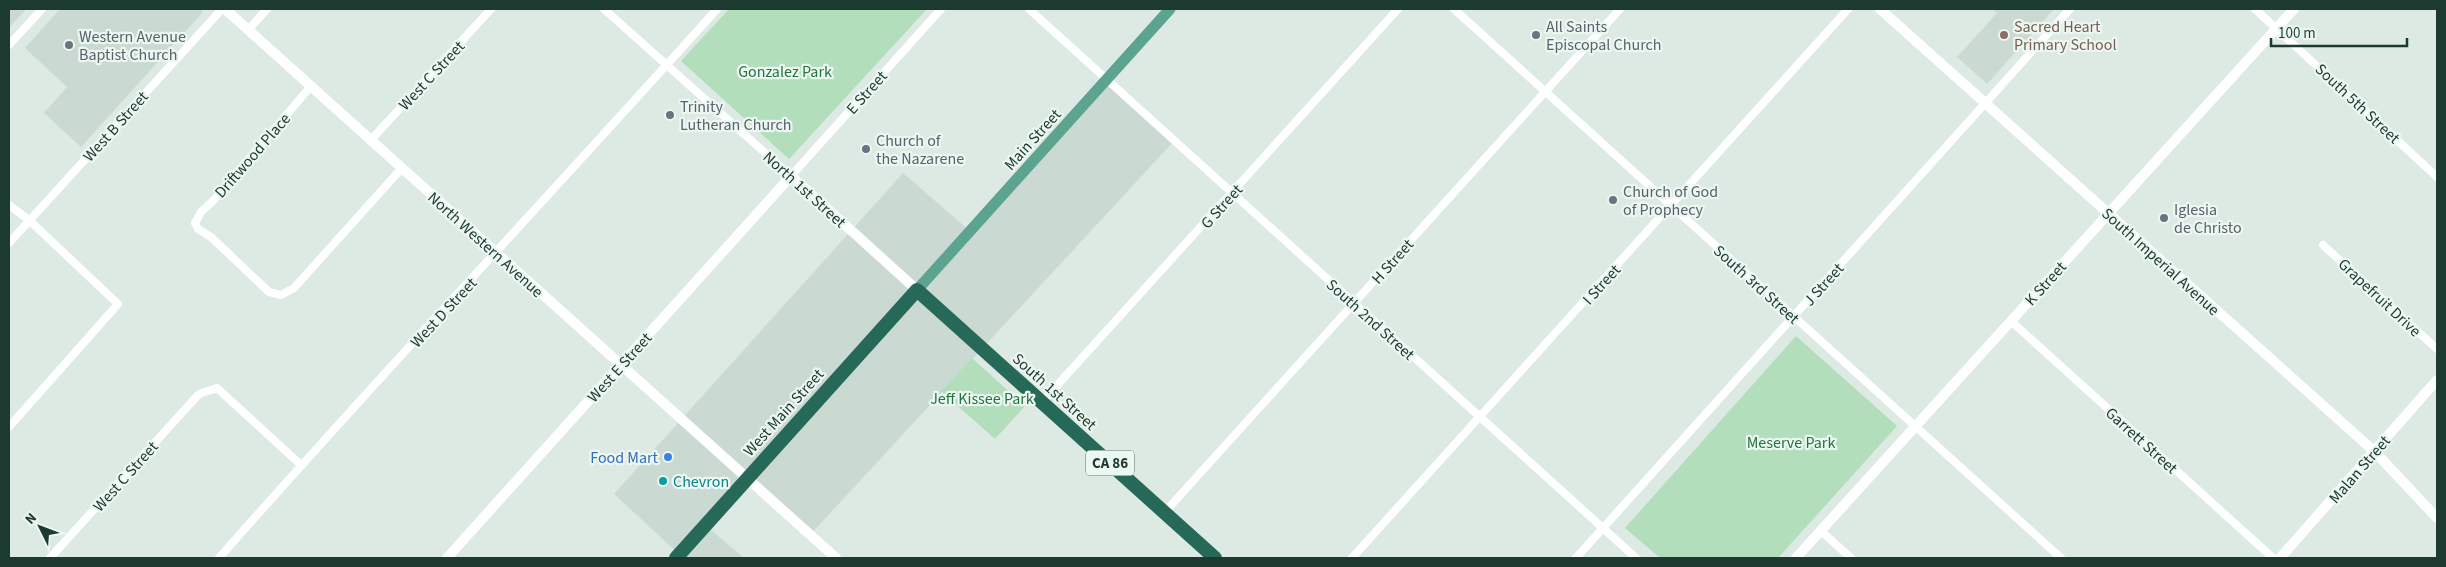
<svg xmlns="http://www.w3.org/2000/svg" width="2446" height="567" viewBox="0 0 2446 567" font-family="'Source Sans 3',sans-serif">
<rect width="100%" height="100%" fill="#dceae3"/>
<g fill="#cadad2">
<path d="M9,9H26L9,28Z"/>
<path d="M60,9H200L203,12L81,147L44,113L67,87L25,48Z"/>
<path d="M1992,9H2054L1987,84L1957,57L1997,13Z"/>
<path d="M1106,80L1174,141L810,535L748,478L705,525L744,558H676L679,554L614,494L903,173L970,231Z"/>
</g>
<g fill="#b2debc">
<path d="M729,9H927L789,159L681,61Z"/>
<path d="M1796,336L1897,426L1778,558H1660L1625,528Z"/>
<path d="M972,358L1025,406L995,439L941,391Z"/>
</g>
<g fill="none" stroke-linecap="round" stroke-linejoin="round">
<g stroke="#fff" stroke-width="8">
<path d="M604,9L791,176L941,9"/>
<path d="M1029,9L1636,558"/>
<path d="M1454,9L2061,558"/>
<path d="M2255,9L2437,177"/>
<path d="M248,30L267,9"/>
<path d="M9,45L42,9"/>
<path d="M311,86L213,201L201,212L195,223L198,229L211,237L269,292L281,295L294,288L401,169"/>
<path d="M370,141L491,9"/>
<path d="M9,205L29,220L118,304L9,427"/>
<path d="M9,243L222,9"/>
<path d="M2323,245L2437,349"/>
<path d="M2011,321L2273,558"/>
<path d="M1042,402L1398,9"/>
<path d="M1164,513L1620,9"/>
<path d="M1821,531L1851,558"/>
<path d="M50,558L199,394L217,388L301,465"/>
<path d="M219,558C382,373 552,193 717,9"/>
<path d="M1352,558L1848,9"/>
<path d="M1576,558L2070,9"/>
</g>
<g stroke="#fff" stroke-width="10">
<path d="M225,9L836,558"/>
<path d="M1880,9L2375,452L2437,518"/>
<path d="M447,558L791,176L917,290"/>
<path d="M1796,558L2294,9"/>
<path d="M2280,558L2437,380"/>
</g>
<path stroke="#5ca48f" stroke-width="11" d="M917,290L1170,9"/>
<path stroke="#266958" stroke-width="14" d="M676,558L917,290L1215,558"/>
</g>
<g fill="#6b7280" stroke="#ecf7f1" stroke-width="2">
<circle cx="1536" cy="35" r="5"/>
<circle cx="69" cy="45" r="5"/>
<circle cx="670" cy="115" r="5"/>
<circle cx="866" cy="149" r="5"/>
<circle cx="1613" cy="200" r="5"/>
<circle cx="2164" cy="218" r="5"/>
</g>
<circle fill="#8d6e63" stroke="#ecf7f1" stroke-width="2" cx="2004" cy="35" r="5"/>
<circle fill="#3f7fe0" stroke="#ecf7f1" stroke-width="2" cx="668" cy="457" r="5"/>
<circle fill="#0f9aa8" stroke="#ecf7f1" stroke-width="2" cx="663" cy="481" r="5"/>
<g text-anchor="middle" stroke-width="4.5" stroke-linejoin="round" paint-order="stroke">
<rect fill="#ecf7f1" stroke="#5b736b" stroke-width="1" x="1086" y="450.5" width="48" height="25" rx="4"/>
<g font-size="15" font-weight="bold" fill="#1d3a31">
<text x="1110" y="468">CA 86</text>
</g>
<g font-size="16" fill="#5b616d" stroke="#ecf7f1" text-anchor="start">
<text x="1546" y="32">All Saints<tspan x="1546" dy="18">Episcopal Church</tspan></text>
<text x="79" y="42">Western Avenue<tspan x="79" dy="18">Baptist Church</tspan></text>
<text x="680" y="112">Trinity<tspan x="680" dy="18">Lutheran Church</tspan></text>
<text x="876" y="146">Church of<tspan x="876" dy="18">the Nazarene</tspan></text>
<text x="1623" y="197">Church of God<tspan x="1623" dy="18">of Prophecy</tspan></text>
<text x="2174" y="215">Iglesia<tspan x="2174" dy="18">de Christo</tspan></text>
</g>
<g font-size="16" fill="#785e54" stroke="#ecf7f1" text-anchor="start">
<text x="2014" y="32">Sacred Heart<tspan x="2014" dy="18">Primary School</tspan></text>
</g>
<g font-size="16" fill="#247440" stroke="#ecf7f1">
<text x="785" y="77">Gonzalez Park</text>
<text x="982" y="404">Jeff Kissee Park</text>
<text x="1791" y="448">Meserve Park</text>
</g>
<g font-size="16" fill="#1d3a31" stroke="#ecf7f1">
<text transform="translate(431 75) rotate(-47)" y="6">West C Street</text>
<text transform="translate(866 92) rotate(-48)" y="6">E Street</text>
<text transform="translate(2358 103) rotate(43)" y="6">South 5th Street</text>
<text transform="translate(115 126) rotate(-48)" y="6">West B Street</text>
<text transform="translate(1032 139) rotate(-48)" y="6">Main Street</text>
<text transform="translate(252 155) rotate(-49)" y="6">Driftwood Place</text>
<text transform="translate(805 189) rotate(42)" y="6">North 1st Street</text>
<text transform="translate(1221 206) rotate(-48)" y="6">G Street</text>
<text transform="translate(486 244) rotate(42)" y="6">North Western Avenue</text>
<text transform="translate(1392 261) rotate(-48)" y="6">H Street</text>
<text transform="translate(2161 261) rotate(42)" y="6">South Imperial Avenue</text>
<text transform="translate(2045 283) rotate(-48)" y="6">K Street</text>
<text transform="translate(1601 284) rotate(-48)" y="6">I Street</text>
<text transform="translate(1757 284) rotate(42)" y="6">South 3rd Street</text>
<text transform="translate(1823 284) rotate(-48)" y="6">J Street</text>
<text transform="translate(2380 297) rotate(43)" y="6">Grapefruit Drive</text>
<text transform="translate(443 312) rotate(-47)" y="6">West D Street</text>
<text transform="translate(1371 319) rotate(42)" y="6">South 2nd Street</text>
<text transform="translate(619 367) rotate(-48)" y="6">West E Street</text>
<text transform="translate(1055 391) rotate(42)" y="6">South 1st Street</text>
<text transform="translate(783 412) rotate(-48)" y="6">West Main Street</text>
<text transform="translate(2142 440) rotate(42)" y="6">Garrett Street</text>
<text transform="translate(2359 469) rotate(-49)" y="6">Malan Street</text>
<text transform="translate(125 476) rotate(-48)" y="6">West C Street</text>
</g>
<g font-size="16" fill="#366cbe" stroke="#ecf7f1" text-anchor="end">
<text x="658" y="463">Food Mart</text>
</g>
<g font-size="16" fill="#0d838f" stroke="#ecf7f1" text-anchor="start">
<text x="673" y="487">Chevron</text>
</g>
</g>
<rect width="2446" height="567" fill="none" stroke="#1d3a31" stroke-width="20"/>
<g transform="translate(40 527) rotate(312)" stroke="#ecf7f1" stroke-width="4" paint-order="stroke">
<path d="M0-4L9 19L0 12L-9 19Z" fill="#1d3a31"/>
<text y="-8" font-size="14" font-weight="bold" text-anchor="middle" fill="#1d3a31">N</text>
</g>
<path d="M2271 38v8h136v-8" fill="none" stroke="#1d3a31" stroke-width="2.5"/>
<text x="2278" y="38" font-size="15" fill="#1d3a31" stroke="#ecf7f1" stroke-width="4" paint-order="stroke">100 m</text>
</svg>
